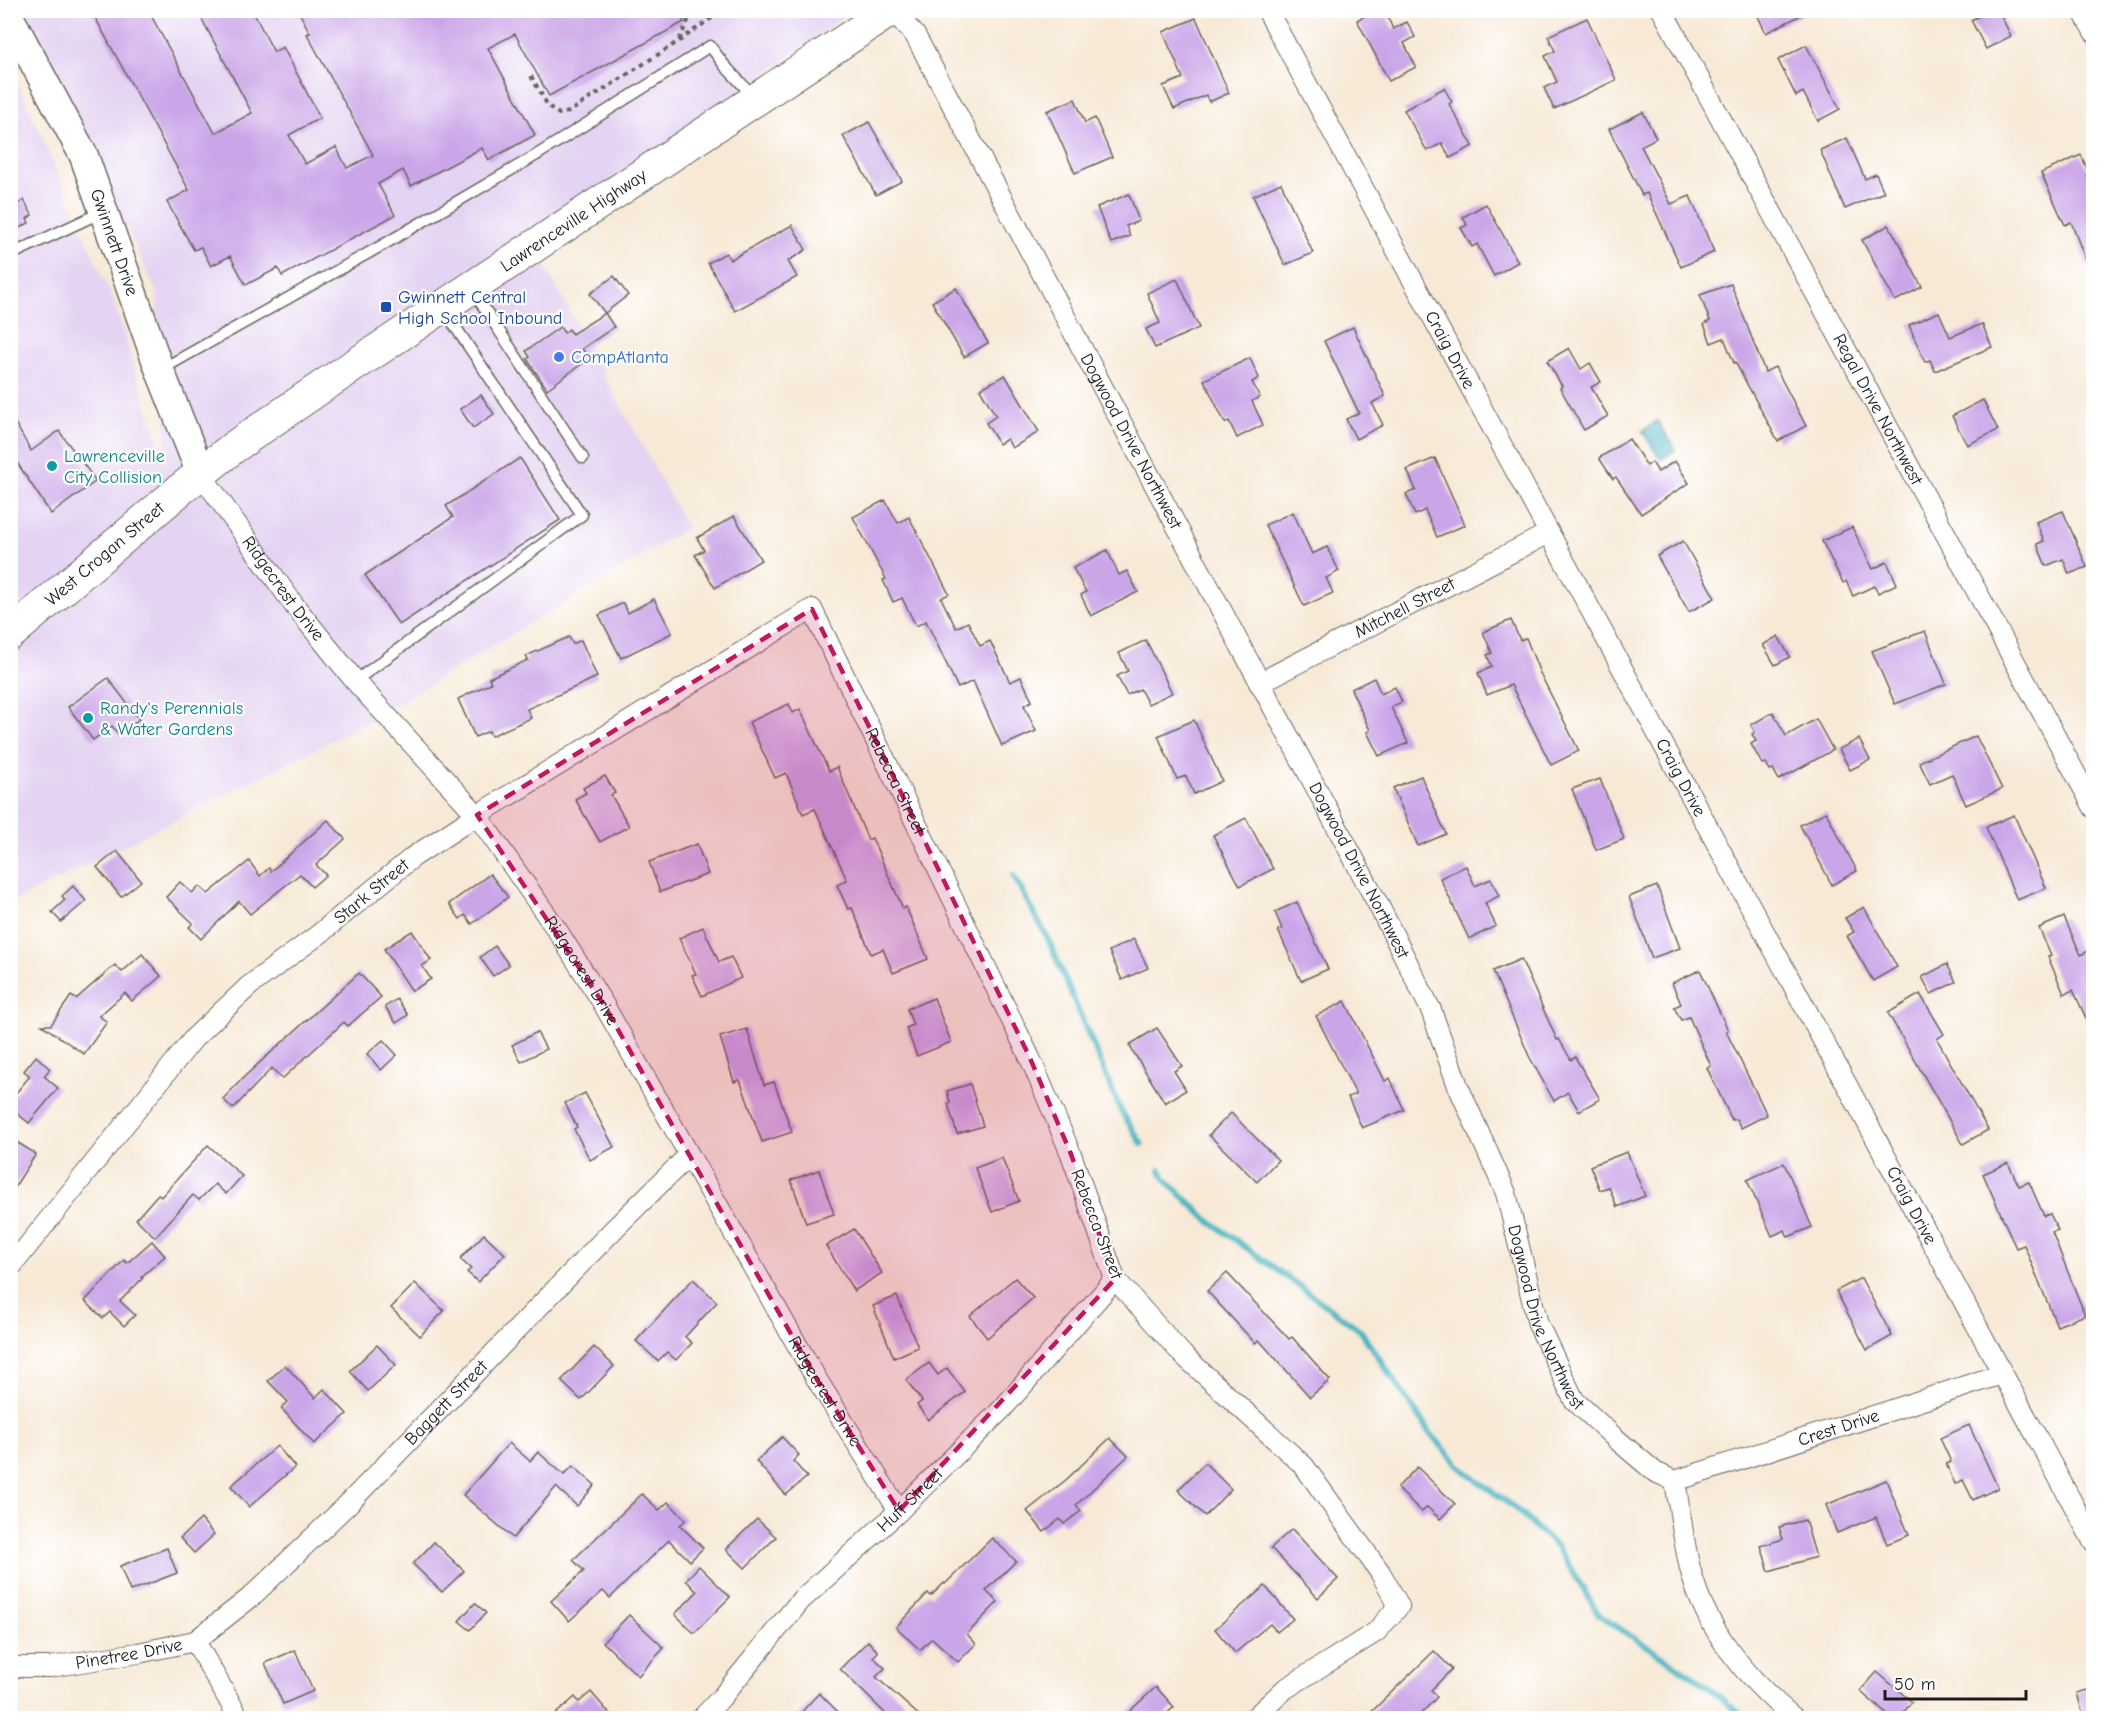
<svg xmlns="http://www.w3.org/2000/svg" width="2104" height="1729" viewBox="0 0 2104 1729" font-family="'Comic Neue',sans-serif">
<rect width="100%" height="100%" fill="#fff"/>
<filter id="ink" filterUnits="userSpaceOnUse"><feTurbulence type="fractalNoise" baseFrequency=".0167" numOctaves="2"/><feDisplacementMap in="SourceGraphic" scale="12" xChannelSelector="R" yChannelSelector="G"/><feConvolveMatrix kernelMatrix="1 2 1 2 8 2 1 2 1" color-interpolation-filters="sRGB"/></filter>
<filter id="wash" filterUnits="userSpaceOnUse"><feTurbulence type="fractalNoise" baseFrequency=".008" numOctaves="4" result="noise"/><feDisplacementMap in="SourceGraphic" scale="24" xChannelSelector="R" yChannelSelector="G"/><feGaussianBlur stdDeviation="1.35" result="paint"/><feColorMatrix in="noise" values="0 0 0 0 0 0 0 0 0 0 0 0 0 0 0 0 0 1.4 0 .05"/><feComposite in="paint" operator="in"/></filter>
<g filter="url(#wash)">
<rect width="100%" height="100%" fill="#f7e9d6"/>
<path fill="#e4d3f2" d="M25,11H851L782,62L531,240L687,528L366,723L11,903L10,64L113,300L168,472L156,291Z"/>
<path fill="#47b5c2" stroke="#32686f" stroke-width="1.5" d="M1657,421L1676,450L1661,460L1642,431Z"/>
<g fill="none" stroke-linecap="round" stroke-linejoin="round">
<g stroke="#47b5c2" stroke-width="6">
<path d="M1013,875L1048,939L1121,1111L1142,1144"/>
<path d="M1160,1170L1167,1181L1208,1220L1360,1330L1430,1433L1462,1469L1516,1509L1558,1548L1599,1615L1707,1686L1745,1718"/>
</g>
</g>
<g id="blocks">
<g fill="#caa5e8">
<path d="M91,10H148L215,133L252,113L197,10H252L274,52L283,47L320,118L289,135L305,164L336,147L347,168L373,155L307,34L310,33L298,10H677L684,22L549,96L515,34L488,48L535,135L489,160L482,148L411,186L403,170L378,184L395,215L282,276L278,268L246,285L230,256L211,266L201,247L194,250L167,202L189,190Z"/>
<path d="M1376,10H1384L1393,29L1407,22L1415,37L1404,43L1416,67L1389,81L1357,20Z"/>
<path d="M1755,10H1811L1766,33Z"/>
<path d="M1977,10H1998L2011,36L1986,49L1971,20L1979,16Z"/>
<path d="M1196,18L1229,93L1209,102L1206,95L1174,109L1163,86L1183,78L1163,32Z"/>
<path d="M1587,18L1616,80L1554,109L1544,88L1557,82L1545,56L1555,51L1548,36Z"/>
<path d="M1806,45L1840,109L1818,121L1803,92L1796,96L1778,60Z"/>
<path d="M1444,88L1452,102L1449,104L1473,146L1450,158L1442,143L1427,151L1404,110Z"/>
<path d="M1075,99L1085,123L1095,118L1112,157L1075,173L1047,111Z"/>
<path d="M1643,112L1656,138L1641,146L1671,204L1690,196L1714,252L1681,267L1647,193L1642,195L1609,129Z"/>
<path d="M869,122L902,181L876,195L843,136Z"/>
<path d="M1847,138L1865,179L1876,174L1884,192L1845,209L1820,150Z"/>
<path d="M2081,155L2090,175L2087,176L2094,189L2092,277L2071,222L2065,225L2041,173Z"/>
<path d="M1281,183L1313,253L1285,265L1253,196Z"/>
<path d="M10,190L18,204L24,200L32,215L27,219L29,223L10,233Z"/>
<path d="M1129,194L1139,221L1126,226L1130,236L1111,243L1097,207Z"/>
<path d="M1486,204L1518,262L1494,276L1477,244L1472,247L1461,228L1467,225L1463,217Z"/>
<path d="M792,225L806,250L788,261L797,277L735,311L708,263L726,253L730,260Z"/>
<path d="M1889,225L1922,287L1895,301L1862,240Z"/>
<path d="M614,276L628,295L605,313L590,294Z"/>
<path d="M1177,279L1199,328L1155,348L1146,329L1160,323L1147,293Z"/>
<path d="M1731,284L1765,372L1775,367L1806,426L1778,441L1735,362L1734,363L1724,338L1711,343L1704,324L1710,321L1700,295Z"/>
<path d="M956,288L988,343L964,357L932,302Z"/>
<path d="M1939,312L1950,337L1982,324L1992,347L1935,371L1930,360L1925,362L1909,325Z"/>
<path d="M605,313L614,327L582,349L590,358L547,389L527,359L530,357L526,351L560,327L564,333L569,329L572,334Z"/>
<path d="M1353,327L1385,396L1372,403L1383,425L1356,439L1346,419L1359,413L1324,341Z"/>
<path d="M1569,348L1581,369L1590,363L1601,382L1591,387L1608,416L1584,430L1560,388L1562,386L1547,361Z"/>
<path d="M1250,358L1259,378L1252,382L1260,397L1252,401L1263,425L1237,438L1229,421L1225,423L1204,380Z"/>
<path d="M1005,375L1039,432L1012,448L1007,439L999,444L986,423L996,416L980,389Z"/>
<path d="M481,395L494,414L473,428L460,409Z"/>
<path d="M1983,400L1998,430L1967,445L1952,416Z"/>
<path d="M10,414L31,451L59,431L96,481L51,514L10,452Z"/>
<path d="M1629,439L1647,466L1652,462L1658,472L1675,461L1689,483L1641,514L1616,477L1613,479L1599,458Z"/>
<path d="M520,458L560,520L399,625L365,575L453,517L446,506Z"/>
<path d="M1435,458L1465,525L1437,537L1425,510L1415,515L1406,494L1416,490L1407,470Z"/>
<path d="M885,500L898,523L909,517L949,594L941,598L956,628L968,622L980,646L990,641L1010,682L1021,677L1032,701L1024,705L1036,731L1002,746L973,681L958,688L926,621L916,626L902,598L893,602L883,580L886,579L853,517Z"/>
<path d="M2063,511L2087,567L2069,574L2063,559L2046,566L2037,544L2044,541L2036,522Z"/>
<path d="M1293,512L1312,554L1327,547L1339,571L1326,578L1333,593L1304,606L1265,525Z"/>
<path d="M734,516L761,560L715,588L695,555L704,550L697,538Z"/>
<path d="M1852,527L1873,569L1887,562L1897,584L1878,593L1874,586L1853,596L1846,581L1843,583L1822,541Z"/>
<path d="M1683,541L1715,598L1689,612L1657,556Z"/>
<path d="M1107,550L1119,575L1127,571L1138,592L1091,616L1081,595L1086,592L1073,568Z"/>
<path d="M654,599L672,633L621,658L599,615L623,603L628,613Z"/>
<path d="M1511,620L1520,640L1526,638L1540,673L1579,751L1551,765L1511,685L1487,695L1478,673L1492,667L1487,655L1492,653L1483,632Z"/>
<path d="M1925,631L1946,684L1895,704L1872,651Z"/>
<path d="M1778,636L1790,657L1775,665L1763,645Z"/>
<path d="M569,637L573,644L581,640L597,677L527,709L531,718L491,736L489,731L475,737L458,699L491,683L489,678L528,660L526,656Z"/>
<path d="M1146,640L1172,693L1148,704L1140,689L1127,695L1117,676L1128,671L1119,653Z"/>
<path d="M108,678L139,719L119,735L112,726L93,740L68,707Z"/>
<path d="M1374,678L1381,694L1395,687L1402,702L1391,707L1408,743L1379,756L1367,732L1370,730L1351,689Z"/>
<path d="M789,704L793,713L800,709L829,771L837,767L868,840L872,838L903,909L906,907L928,959L893,973L883,949L871,954L852,908L848,909L837,885L847,880L815,809L803,814L786,773L775,778L749,722Z"/>
<path d="M1773,712L1786,736L1816,719L1833,750L1779,780L1773,769L1770,770L1766,763L1762,764L1751,744L1756,741L1752,734L1755,732L1751,725Z"/>
<path d="M1194,720L1222,781L1194,794L1186,776L1177,779L1158,736Z"/>
<path d="M1976,736L2002,789L1966,805L1952,774L1930,784L1919,762Z"/>
<path d="M1859,739L1870,760L1850,770L1839,749Z"/>
<path d="M605,776L615,793L611,795L629,826L600,842L575,799L586,793L583,788Z"/>
<path d="M1421,776L1446,834L1418,846L1393,788Z"/>
<path d="M1600,779L1624,839L1596,850L1572,789Z"/>
<path d="M1826,812L1857,871L1832,885L1800,825Z"/>
<path d="M2014,815L2046,888L2017,900L1986,827Z"/>
<path d="M1246,818L1273,869L1240,886L1213,835Z"/>
<path d="M328,820L345,839L316,865L326,875L312,887L300,874L250,914L239,901L201,939L189,927L193,923L166,897L180,882L192,893L199,886L208,894L249,861L260,876L269,868L271,871Z"/>
<path d="M697,844L708,874L660,892L649,862Z"/>
<path d="M117,851L141,881L121,897L97,867Z"/>
<path d="M1466,866L1475,886L1491,879L1499,896L1485,903L1496,926L1469,939L1440,878Z"/>
<path d="M490,874L508,897L472,924L465,915L460,919L449,904Z"/>
<path d="M73,886L86,901L61,922L52,912L65,900L62,896Z"/>
<path d="M1657,886L1680,948L1652,958L1629,897Z"/>
<path d="M1297,902L1328,969L1301,981L1278,930L1282,929L1275,912Z"/>
<path d="M1864,907L1897,967L1873,981L1847,936L1854,932L1845,918Z"/>
<path d="M2064,917L2081,955L2088,951L2094,964V1035L2073,990L2064,994L2048,957L2051,956L2039,928Z"/>
<path d="M703,927L719,962L731,957L741,978L702,996L692,975L696,974L679,938Z"/>
<path d="M412,931L431,960L422,966L431,979L412,991L384,949Z"/>
<path d="M1134,939L1148,968L1122,980L1109,951Z"/>
<path d="M495,946L509,965L493,976L480,957Z"/>
<path d="M142,954L161,976L132,1001L125,993L99,1016L107,1022L84,1054L42,1025H51L71,996L76,999L115,965L122,972Z"/>
<path d="M1521,959L1557,1040L1559,1039L1571,1060L1575,1057L1600,1099L1579,1111L1568,1092L1554,1101L1529,1056L1493,971Z"/>
<path d="M1947,964L1956,982L1931,994L1922,977Z"/>
<path d="M1700,970L1728,1030L1726,1031L1767,1115L1741,1128L1736,1119L1732,1120L1707,1068L1711,1066L1689,1017L1681,1020L1674,1007L1681,1004L1672,983Z"/>
<path d="M359,973L381,997L348,1026L344,1022L282,1079L272,1068L233,1109L223,1099L246,1075Z"/>
<path d="M1920,994L1944,1034L1937,1039L1988,1130L1963,1144L1888,1013Z"/>
<path d="M934,998L951,1042L917,1056L906,1028L913,1025L907,1009Z"/>
<path d="M397,999L408,1015L396,1023L385,1007Z"/>
<path d="M1345,1001L1385,1081L1390,1078L1404,1110L1362,1128L1348,1097L1356,1094L1316,1016Z"/>
<path d="M1157,1028L1182,1066L1174,1071L1186,1090L1165,1103L1129,1045Z"/>
<path d="M747,1029L764,1085L774,1082L792,1132L762,1142L740,1080L734,1082L720,1037Z"/>
<path d="M537,1032L546,1049L521,1062L512,1045Z"/>
<path d="M383,1040L397,1055L381,1070L367,1054Z"/>
<path d="M36,1056L50,1069L44,1076L58,1088L29,1123L10,1108V1100L30,1076L24,1071Z"/>
<path d="M970,1084L983,1126L957,1134L948,1104L950,1103L947,1091Z"/>
<path d="M585,1093L614,1147L590,1160L574,1129L577,1127L565,1103Z"/>
<path d="M1231,1113L1278,1160L1257,1182L1209,1135Z"/>
<path d="M10,1138L36,1154L10,1194Z"/>
<path d="M208,1145L242,1176L226,1194L215,1184L199,1200L193,1195L155,1237L136,1219L158,1194L161,1197Z"/>
<path d="M1627,1152L1645,1196L1617,1207L1609,1187L1600,1190L1590,1166Z"/>
<path d="M1002,1158L1019,1201L992,1212L975,1168Z"/>
<path d="M1784,1163L1812,1227L1788,1237L1785,1230L1772,1236L1747,1180Z"/>
<path d="M2008,1163L2019,1186L2029,1182L2044,1216L2050,1214L2058,1230L2052,1232L2085,1315L2057,1326L2024,1245L2016,1248L1983,1174Z"/>
<path d="M819,1170L834,1214L806,1223L791,1180Z"/>
<path d="M854,1229L882,1273L854,1291L826,1246Z"/>
<path d="M484,1234L505,1254L478,1282L467,1272L471,1269L460,1259Z"/>
<path d="M152,1241L165,1256L141,1277L143,1278L120,1301L135,1315L124,1326L110,1312L103,1318L85,1301L124,1260L127,1263Z"/>
<path d="M1227,1273L1289,1339L1292,1337L1330,1380L1310,1397L1259,1340L1255,1343L1207,1291Z"/>
<path d="M1015,1278L1033,1298L987,1338L970,1316Z"/>
<path d="M1861,1278L1892,1336L1867,1350L1836,1291Z"/>
<path d="M693,1279L717,1302L685,1337L692,1343L676,1360L667,1352L658,1361L636,1341Z"/>
<path d="M415,1283L444,1311L420,1336L391,1308Z"/>
<path d="M897,1296L918,1347L894,1358L873,1306Z"/>
<path d="M377,1345L396,1365L368,1391L350,1371Z"/>
<path d="M594,1347L614,1366L581,1400L561,1381Z"/>
<path d="M929,1363L938,1375L947,1368L965,1392L928,1420L917,1405L922,1401L906,1380Z"/>
<path d="M285,1365L315,1398L324,1389L347,1414L314,1444L281,1408L288,1402L268,1381Z"/>
<path d="M1969,1425L1998,1488L1973,1500L1963,1480L1955,1484L1946,1464L1951,1462L1940,1438Z"/>
<path d="M782,1437L799,1455L793,1461L807,1477L786,1495L756,1461Z"/>
<path d="M1110,1438L1128,1456L1076,1505L1081,1511L1064,1524L1060,1519L1044,1532L1027,1511L1067,1479Z"/>
<path d="M509,1443L530,1461L538,1452L564,1475L573,1466L595,1485L577,1506L556,1487L513,1538L463,1495Z"/>
<path d="M277,1446L295,1467L249,1507L231,1486Z"/>
<path d="M1205,1463L1231,1489L1205,1516L1178,1490Z"/>
<path d="M1417,1467L1455,1504L1440,1519L1427,1507L1422,1512L1397,1488Z"/>
<path d="M1886,1480L1909,1535L1887,1544L1876,1517L1837,1533L1826,1505Z"/>
<path d="M642,1494L659,1510L668,1502L686,1520L680,1525L703,1548L690,1561L669,1540L610,1598L603,1591L569,1621L551,1601L584,1571L573,1560Z"/>
<path d="M201,1519L214,1535L194,1553L180,1538Z"/>
<path d="M757,1519L776,1537L745,1568L726,1549Z"/>
<path d="M1805,1520L1816,1557L1769,1571L1761,1546L1783,1539L1779,1527Z"/>
<path d="M1292,1529L1338,1579L1318,1598L1271,1548Z"/>
<path d="M992,1538L1016,1561L986,1591L998,1602L967,1634L976,1644L958,1662L932,1638L920,1650L896,1627L928,1593L931,1596L944,1583L945,1584Z"/>
<path d="M434,1542L464,1571L442,1592L413,1564Z"/>
<path d="M167,1548L177,1573L130,1591L120,1566Z"/>
<path d="M699,1566L730,1597L694,1633L675,1614L697,1592L686,1580Z"/>
<path d="M1265,1586L1293,1619L1277,1632L1270,1624L1235,1653L1215,1629Z"/>
<path d="M475,1603L486,1613L470,1630L459,1621Z"/>
<path d="M629,1615L664,1648L638,1676L603,1642Z"/>
<path d="M868,1641L878,1652L873,1657L885,1668L876,1677L923,1719H891L840,1669Z"/>
<path d="M295,1650L313,1691L283,1704L265,1663Z"/>
<path d="M1434,1651L1452,1669L1431,1690L1437,1697L1416,1719H1364Z"/>
<path d="M1877,1672L1912,1702L1898,1719H1892L1860,1691Z"/>
<path d="M1156,1687L1174,1707L1161,1719H1121Z"/>
<path d="M2094,1688V1719H2084L2077,1693Z"/>
<path d="M591,1692L614,1719H550L575,1697L579,1702Z"/>
<path d="M819,1693L845,1719H795Z"/>
</g>
</g>
</g>
<g filter="url(#ink)">
<use href="#blocks" fill-opacity="0" stroke="#69645d" stroke-width="1.5"/>
<g fill="none" stroke-linecap="round" stroke-linejoin="round">
<defs>
<g id="lane">
<path d="M10,255L102,212"/>
<path d="M473,291L583,458"/>
<path d="M162,369L388,242L535,156L710,46L725,66L754,97"/>
<path d="M355,681L582,515L444,310"/>
</g>
<g id="street">
<path id="s1" d="M892,10L915,35L1379,906L1431,1010L1458,1086L1506,1193L1538,1324L1574,1400L1615,1438L1655,1472L1675,1481"/>
<path id="s2" d="M1267,10L2094,1543"/>
<path id="s3" d="M1662,10L2094,808"/>
<path d="M2082,10L2094,32"/>
<path id="s4" d="M201,474L294,605L355,681L477,815L559,933L604,1005L816,1378L899,1511"/>
<path id="s5" d="M1259,683L1549,533"/>
<path id="s6" d="M10,1268L194,1038L249,986L318,935L413,857L477,815L812,609L1030,1058L1071,1154L1115,1279L1182,1354L1304,1466L1380,1572L1399,1606L1376,1632L1285,1689L1254,1718"/>
<path id="s7" d="M1675,1481L2002,1374"/>
<path d="M1675,1481C1680,1510 1683,1540 1690,1568C1704,1628 1748,1680 1794,1718"/>
<path d="M195,1641L239,1718"/>
<path id="s8" d="M10,1667H50L138,1653L195,1641L251,1597L348,1504L616,1227L688,1156"/>
<path id="s9" d="M702,1718L721,1698L801,1600L899,1511L1003,1408L1115,1279"/>
</g>
<g id="secondary">
<path id="s10" d="M10,18L84,156L160,371L201,474"/>
</g>
<g id="primary">
<path id="s11" d="M10,634L181,489L234,447L323,386L891,10"/>
</g>
</defs>
<use href="#lane" stroke="#69645d" stroke-width="13"/>
<use href="#street" stroke="#69645d" stroke-width="22"/>
<use href="#secondary" stroke="#69645d" stroke-width="31"/>
<use href="#primary" stroke="#69645d" stroke-width="34"/>
<g stroke="#69645d" stroke-width="4" stroke-dasharray="4.5 4.5" stroke-linecap="butt">
<path d="M768,10L769,13L772,10"/>
<path d="M679,40L693,10"/>
<path d="M531,76L548,106L559,114L569,112L679,41L723,10"/>
</g>
<use href="#lane" stroke="#fff" stroke-width="10"/>
<use href="#street" stroke="#fff" stroke-width="20"/>
<use href="#secondary" stroke="#fff" stroke-width="28"/>
<use href="#primary" stroke="#fff" stroke-width="32"/>
</g>
</g>
<path fill="#c2185b" fill-opacity="0.2" stroke="#c2185b" stroke-width="4.5" stroke-dasharray="12 8" stroke-linejoin="round" d="M812,609L1030,1058L1071,1154L1115,1279L899,1511L816,1378L604,1005L477,815Z"/>
<rect fill="#1a4fb4" stroke="#fff" stroke-width="2" x="380" y="301" width="12" height="12" rx="3"/>
<circle fill="#3f7fe0" stroke="#fff" stroke-width="2" cx="559" cy="357" r="6"/>
<g fill="#0f9aa8" stroke="#fff" stroke-width="2">
<circle cx="52" cy="466" r="6"/>
<circle cx="88" cy="718" r="6"/>
</g>
<g text-anchor="middle" stroke-width="4.5" stroke-linejoin="round" paint-order="stroke">
<g font-size="18" fill="#1c1c1c" stroke="#fff">
<text dy="6" stroke="none"><textPath href="#s11" startOffset="700">Lawrenceville Highway</textPath></text>
<text dy="6" stroke="none"><textPath href="#s10" startOffset="248">Gwinnett Drive</textPath></text>
<text dy="6" stroke="none"><textPath href="#s2" startOffset="386">Craig Drive</textPath></text>
<text dy="6" stroke="none"><textPath href="#s3" startOffset="454">Regal Drive Northwest</textPath></text>
<text dy="6" stroke="none"><textPath href="#s1" startOffset="494">Dogwood Drive Northwest</textPath></text>
<text dy="6" stroke="none"><textPath href="#s11" startOffset="124">West Crogan Street</textPath></text>
<text dy="6" stroke="none"><textPath href="#s4" startOffset="141">Ridgecrest Drive</textPath></text>
<text dy="6" stroke="none"><textPath href="#s5" startOffset="164">Mitchell Street</textPath></text>
<text dy="6" stroke="none"><textPath href="#s2" startOffset="872">Craig Drive</textPath></text>
<text dy="6" stroke="none"><textPath href="#s6" startOffset="1240">Rebecca Street</textPath></text>
<text dy="6" stroke="none"><textPath href="#s1" startOffset="980">Dogwood Drive Northwest</textPath></text>
<text dy="6" stroke="none"><textPath href="#s6" startOffset="525">Stark Street</textPath></text>
<text dy="6" stroke="none"><textPath href="#s4" startOffset="627">Ridgecrest Drive</textPath></text>
<text dy="6" stroke="none"><textPath href="#s2" startOffset="1358">Craig Drive</textPath></text>
<text transform="translate(1097 1224) rotate(69)" y="6">Rebecca Street</text>
<text dy="6" stroke="none"><textPath href="#s1" startOffset="1466">Dogwood Drive Northwest</textPath></text>
<text dy="6" stroke="none"><textPath href="#s4" startOffset="1113">Ridgecrest Drive</textPath></text>
<text dy="6" stroke="none"><textPath href="#s8" startOffset="534">Baggett Street</textPath></text>
<text dy="6" stroke="none"><textPath href="#s7" startOffset="172">Crest Drive</textPath></text>
<text dy="6" stroke="none"><textPath href="#s9" startOffset="302">Huff Street</textPath></text>
<text dy="6" stroke="none"><textPath href="#s8" startOffset="120">Pinetree Drive</textPath></text>
</g>
<g font-size="18" fill="#164399" stroke="#fff" text-anchor="start">
<text x="398" y="303">Gwinnett Central<tspan x="398" dy="21">High School Inbound</tspan></text>
</g>
<g font-size="18" fill="#366cbe" stroke="#fff" text-anchor="start">
<text x="571" y="363">CompAtlanta</text>
</g>
<g font-size="18" fill="#0d838f" stroke="#fff" text-anchor="start">
<text x="64" y="462">Lawrenceville<tspan x="64" dy="21">City Collision</tspan></text>
<text x="100" y="714">Randy's Perennials<tspan x="100" dy="21">&amp; Water Gardens</tspan></text>
</g>
</g>
<rect width="2104" height="1729" fill="none" stroke="#fff" stroke-width="36"/>
<path d="M1885 1690v9h141v-9" fill="none" stroke="#1c1c1c" stroke-width="3"/>
<text x="1894" y="1690" font-size="18" fill="#1c1c1c" stroke="#ffffff" stroke-width="4.5" paint-order="stroke">50 m</text>
</svg>
